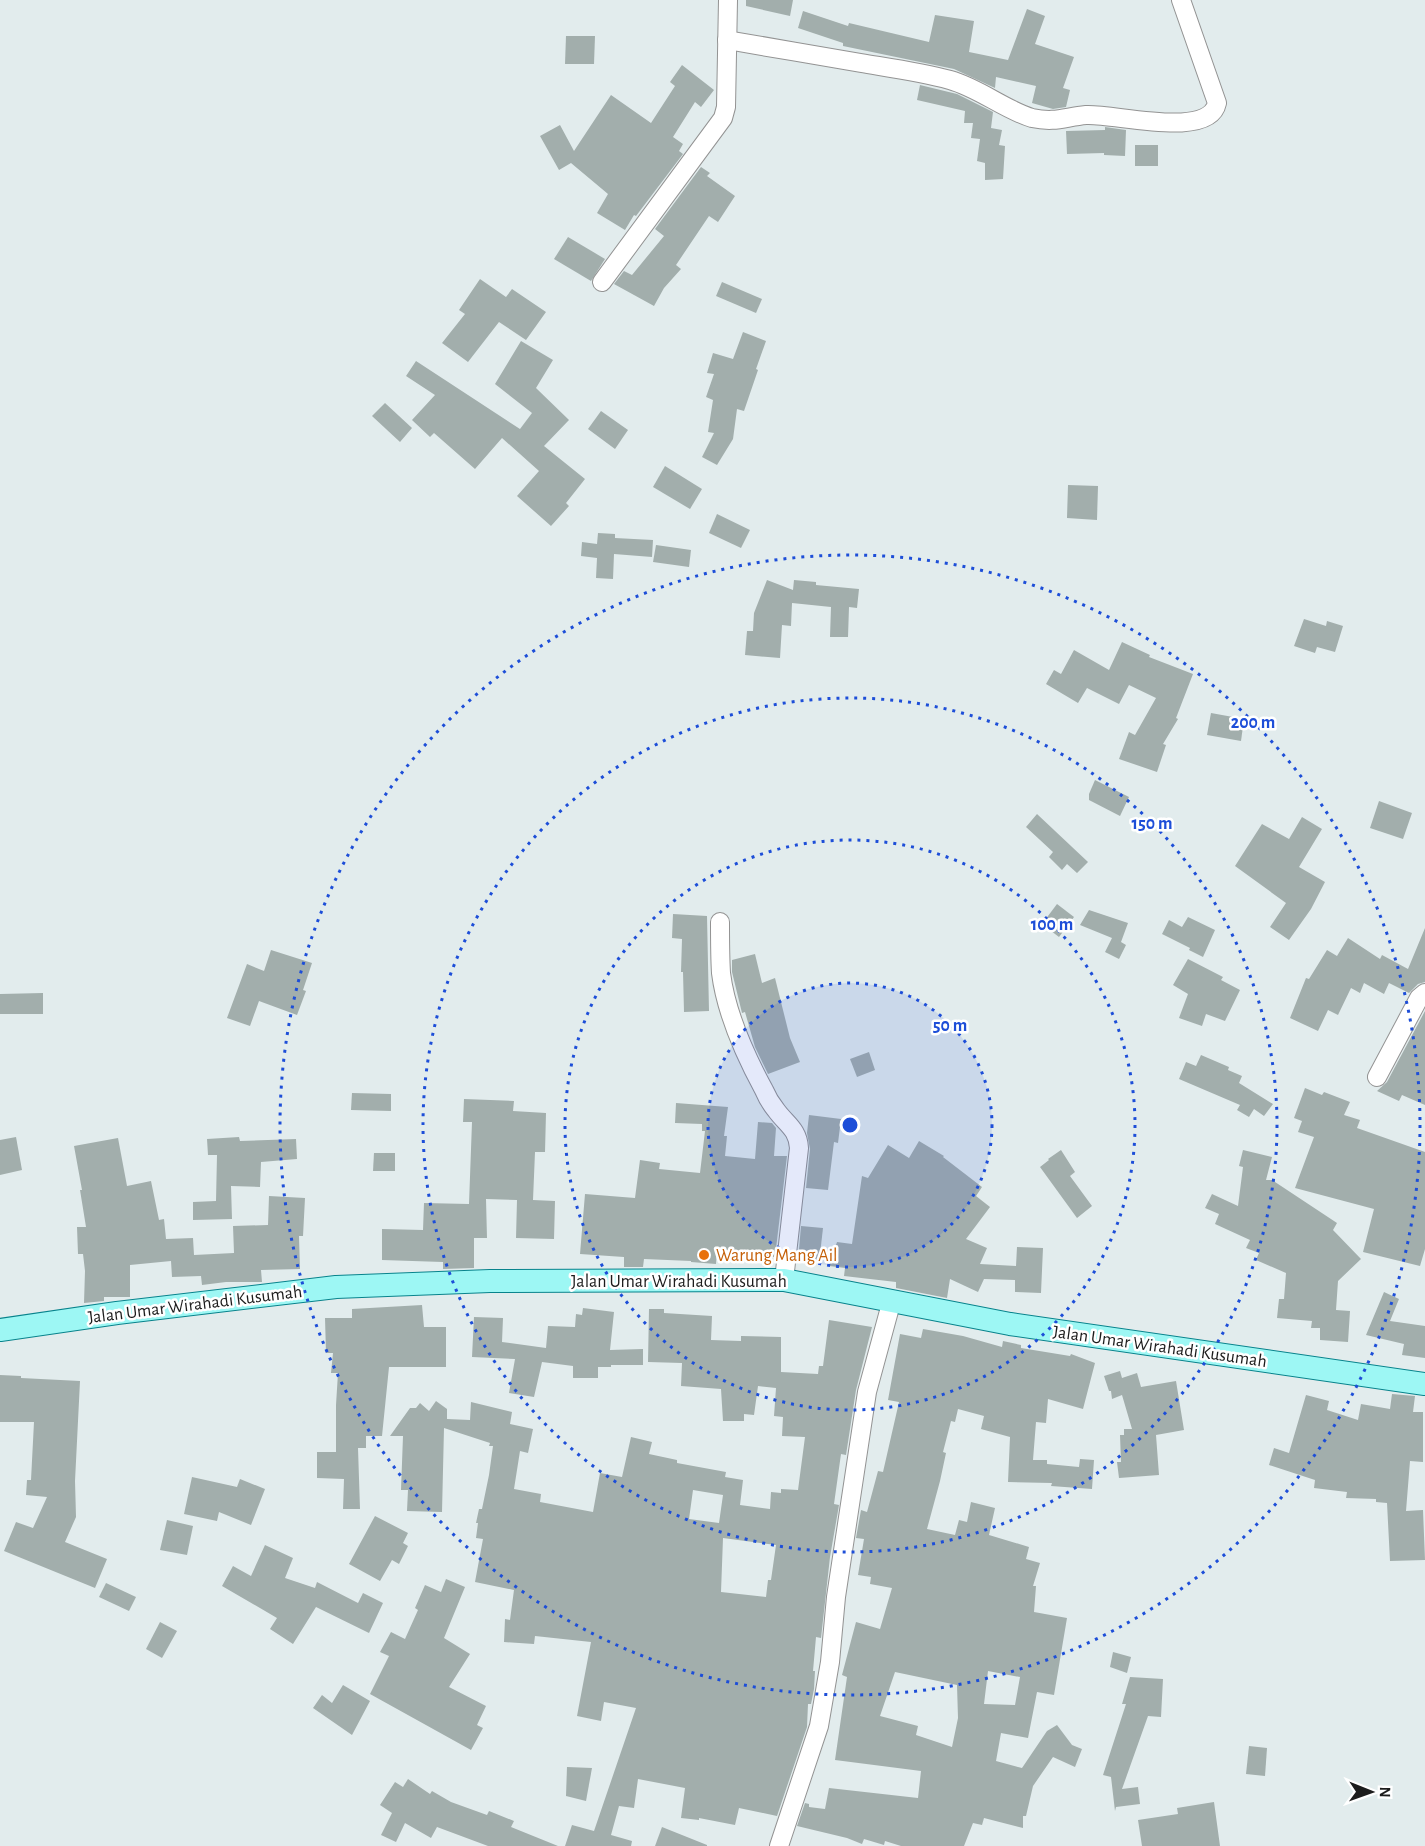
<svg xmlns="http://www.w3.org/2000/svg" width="1425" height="1846" viewBox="0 0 1425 1846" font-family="'Alegreya Sans',sans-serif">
<rect width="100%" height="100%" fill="#e2eced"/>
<g fill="#a2aeac" fill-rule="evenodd">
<path d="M746,0H793L790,16L746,6Z"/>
<path d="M1027,9L1045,16L1035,44L1074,57L1063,88L1070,90L1066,107L1053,109L1032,103L1036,86L996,77L995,88L954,69L843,46V43L798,28L803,11L848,26L849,23L929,42L935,15L974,21L969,52L1008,60Z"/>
<path d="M566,36H595L594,64H565Z"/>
<path d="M682,65L714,90L701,107L695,102L673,137L683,144L679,151L683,154L636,216L634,215L625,230L597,213L608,194L571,163L559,170L540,136L560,125L574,151L611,95L651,123L675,86L670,82Z"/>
<path d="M920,85L957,94L993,112L991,128L1002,130L999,145L1005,146L1003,179L985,180V163L977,161L980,139L971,138L973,123H964L965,111L917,100Z"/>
<path d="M1105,127L1126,130L1125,156L1104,155V153L1067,154L1066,131L1105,130Z"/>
<rect x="1135" y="145" width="23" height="21"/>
<path d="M701,167L710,173L707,176L735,196L718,222L709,216L676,265L681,269L664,288L654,306L614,284L624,271L632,275L664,236L655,229Z"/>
<path d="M568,237L605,259L591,281L554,259Z"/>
<path d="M480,279L506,297L512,289L546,312L526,340L499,322L468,362L442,343L465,314L459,310Z"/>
<path d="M722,282L762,299L756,313L716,296Z"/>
<path d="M743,332L766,341L756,369L758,370L744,411L737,409L733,439L717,465L702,457L714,433L708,432L713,400L706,397L714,374L707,373L713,353L733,359Z"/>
<path d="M521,341L553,360L536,388L569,420L544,446L585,479L566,503L569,506L551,526L517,496L539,471L502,438L475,469L434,433L430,437L412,420L435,395L406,376L416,361L520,429L532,413L495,384Z"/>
<path d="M385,403L412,428L400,442L372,416Z"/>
<path d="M601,411L628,430L615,449L588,429Z"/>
<path d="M665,466L702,489L690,509L653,487Z"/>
<path d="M1068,485L1098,486L1097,520L1067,518Z"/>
<path d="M717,514L750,530L741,548L709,533Z"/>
<path d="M598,533L615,534V538L653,540L652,557L614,554L613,579L596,578L597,558L581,556L582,542L597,544Z"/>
<path d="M656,545L691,550L689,567L653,562Z"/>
<path d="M767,580L793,590L794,580L816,582V585L859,589L857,608L849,607L848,637H830L831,607L792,603L791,626L782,625L780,658L745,655L747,631H753L754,613Z"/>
<path d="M1304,619L1326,626L1327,621L1343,626L1335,652L1317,647L1315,653L1294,646Z"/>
<path d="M1122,642L1150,655L1149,657L1193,674L1176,718L1178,719L1163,744L1166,745L1157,772L1119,759L1129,732L1135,735L1156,698L1129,685L1119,704L1087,688L1078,703L1046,684L1054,670L1061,674L1074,650L1109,670Z"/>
<path d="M1211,713L1244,719L1241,741L1207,735Z"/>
<path d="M1095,780L1129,797L1120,816L1089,800V794Z"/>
<path d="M1379,801L1412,813L1403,839L1370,828Z"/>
<path d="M1037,814L1088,862L1077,873L1067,864L1062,870L1049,857L1053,852L1026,827Z"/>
<path d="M1302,817L1322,829L1299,867L1325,882L1311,909L1289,940L1270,927L1286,903L1235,866L1262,824L1289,839Z"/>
<path d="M1057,904L1074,917L1059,937L1042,924Z"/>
<path d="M1089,910L1128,923L1121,942L1126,945L1119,959L1105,952L1112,938L1080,925Z"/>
<path d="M673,914L707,916L709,1011L684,1012L683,972H681L682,939L672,938Z"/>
<path d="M1188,917L1215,930L1203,957L1189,950L1190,948L1162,934L1169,920L1182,927Z"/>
<path d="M1425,928V982L1418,984L1409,993L1389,983L1384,994L1364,983L1360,993L1351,988L1338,1015L1328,1010L1318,1031L1290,1018L1306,978L1309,979L1327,950L1337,956L1348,938L1380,959L1382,955L1408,969Z"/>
<path d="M271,950L312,963L303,990L306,991L297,1015L259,1001L250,1026L227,1018L247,964L264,971Z"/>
<path d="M755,954L762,983L775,978L790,1038L800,1062L768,1074L755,1047L745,1012L742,1013L732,972V960Z"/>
<path d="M1188,959L1223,977L1221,980L1240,990L1225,1021L1206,1014L1202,1026L1179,1018L1188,994L1173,985Z"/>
<path d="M43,993V1014H0V994Z"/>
<path d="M1425,1011V1105L1402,1095L1399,1101L1377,1091L1387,1082Z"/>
<path d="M869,1052L875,1070L857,1077L850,1059Z"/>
<path d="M1201,1055L1229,1067L1228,1070L1242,1076L1239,1083L1273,1104L1264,1116L1254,1109L1249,1117L1237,1110L1240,1105L1179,1079L1186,1062L1196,1066Z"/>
<path d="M1305,1088L1322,1095L1324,1092L1350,1102L1344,1115L1360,1120L1357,1128L1425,1152V1249L1420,1266L1363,1252L1374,1209L1295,1188L1314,1137L1298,1132L1302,1121L1294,1118Z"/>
<path d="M352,1093L391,1094V1111L351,1110Z"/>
<path d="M464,1099L514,1101L513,1111L546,1113L545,1152H535L533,1200L555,1201L554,1239L516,1238L517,1200L486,1199L487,1238H474V1268L443,1269V1262L382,1260V1229L423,1230L424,1203L469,1204L472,1122H463Z"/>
<path d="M676,1103L728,1107L724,1136H727L725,1156L755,1159L758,1122L772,1123L776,1128L774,1156H787L775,1257L753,1256V1252L717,1249L716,1264L691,1262V1261L644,1259L643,1267H624V1257L580,1254L585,1194L635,1198L640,1160L660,1163L659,1169L700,1173L705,1131H702V1124L675,1123Z"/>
<path d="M809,1115L841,1119L838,1143L834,1142L828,1190L806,1188L810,1149L807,1133Z"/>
<path d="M16,1137L22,1170L0,1175V1140Z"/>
<path d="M239,1137L240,1141L296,1139L297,1159L261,1162L260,1187L231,1186L232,1219L193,1220V1202L216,1201L217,1155H208L207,1139Z"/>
<path d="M118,1138L127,1186L151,1181L159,1220L164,1219L166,1239L193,1238L194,1255L234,1253L233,1226L268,1225L269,1196L305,1198L303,1236H299L300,1269L261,1270L262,1282H226L202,1285L201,1276L172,1277L171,1261L130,1265V1297H104V1301L84,1303L85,1271L83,1254H78L77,1227H86L80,1190H82L74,1146Z"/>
<path d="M919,1141L944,1156L943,1157L982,1187L976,1196L990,1207L966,1239L987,1248L980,1264L1016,1266L1017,1247L1043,1248L1041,1293L1015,1292V1280L984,1279L978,1292L950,1279L947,1298L896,1288V1282L844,1276L845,1268L829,1266L837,1242L852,1244L862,1176L868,1178L888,1145L909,1158Z"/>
<path d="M1061,1150L1075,1172L1070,1176L1092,1206L1077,1218L1040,1167L1049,1160L1048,1159Z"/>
<path d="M1243,1150L1272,1157L1266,1180H1272L1337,1223L1333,1230L1361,1259L1338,1281L1336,1310L1350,1311L1348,1342L1320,1340V1328H1311L1312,1321L1277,1318L1279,1299H1284L1286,1273L1256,1260L1259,1253L1246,1248L1250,1240L1215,1224L1219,1214L1205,1208L1212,1194L1238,1206L1243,1167L1239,1166Z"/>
<path d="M374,1153H395V1171H373Z"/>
<path d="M801,1226L823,1228L819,1263L798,1261Z"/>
<path d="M1384,1292L1399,1299L1390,1321L1425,1326V1358L1402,1355L1404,1344L1366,1335Z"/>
<path d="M422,1305L424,1327H446V1367H389L382,1436H366V1448H358L360,1509H343L344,1479L317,1478V1452H336V1405L338,1373H331L333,1353H326L325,1318H352V1309Z"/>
<path d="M583,1308L614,1312L610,1350L643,1349V1365H611V1367H598V1378H573V1366L542,1362L534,1397L509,1393L515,1359L472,1357L474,1317L503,1318L502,1342L546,1348L548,1326L575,1327L576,1314L582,1315Z"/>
<path d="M649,1309H664V1313L712,1316L711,1340L741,1341V1336L781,1337V1372L818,1374L819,1366H823L829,1320L872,1327L856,1390L846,1455L841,1454L834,1504L839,1505L830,1557L821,1638L816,1637L813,1671H815L814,1689L811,1704H808L807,1727L777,1816L739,1808L735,1825L699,1818V1820L681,1818L685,1788L638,1779L634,1808L619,1806L611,1835L632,1841L631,1846H565L572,1825L594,1831L636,1708L604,1702L601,1721L577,1716L591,1642L535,1636L534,1644L504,1642L505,1619L510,1620L514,1590L475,1582L483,1539L476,1538L478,1523H476L479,1509H482L489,1475L493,1446H489L490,1443L444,1428L442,1512L407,1511L408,1490H401L403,1436H390L410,1408H416L420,1403L429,1411L436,1401L447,1409V1419L470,1420L471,1402L512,1412L510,1424L533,1429L528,1453L520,1451L514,1489L541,1494L540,1502L593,1512L600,1473L622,1477L631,1437L652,1442L649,1454L677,1460V1463L726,1472L725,1477L743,1480L740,1505L770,1509L771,1492L781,1493V1489L798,1490L805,1437L782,1436L783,1417L774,1416L776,1388L758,1386L754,1415L744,1414V1421H723L721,1389L681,1386L682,1363L648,1362ZM693,1490L723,1495L719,1523L689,1519ZM723,1538L776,1545L771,1580H768L766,1597L721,1592Z"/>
<path d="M923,1329L963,1336L1002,1347L1003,1341L1021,1345V1348L1070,1356L1071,1354L1095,1363L1083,1409L1048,1399L1046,1423L1036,1422L1033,1460H1047V1464L1079,1467L1080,1459L1094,1460L1092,1489L1051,1486L1052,1483L1008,1482L1010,1437L981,1429L984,1416L958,1409L955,1422L951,1421L943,1452L946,1453L940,1481L927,1529L955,1535L959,1520L967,1522L971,1502L995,1508L989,1535L1029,1547L1026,1559L1040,1563L1033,1586H1036L1034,1612L1067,1618L1054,1695L1037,1692L1028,1738L1001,1733L996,1761L1022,1768L1047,1731L1057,1725L1072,1745L1082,1749L1075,1767L1053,1757L1033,1786L1026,1816H1023V1828L984,1818L982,1825L973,1823L964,1846H901L885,1841L884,1845L864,1839L862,1844L847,1838L797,1826L805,1803L809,1804V1807L825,1809L829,1788L918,1798L921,1771L835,1760L847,1677L842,1675L856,1622L880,1629L892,1588L870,1584L871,1577L858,1575L864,1539L856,1538L861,1510L867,1512L878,1471L883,1472L899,1402L888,1400L900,1334L921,1338ZM988,1671L1020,1677L1015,1705L984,1704ZM895,1672L957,1685L958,1718L952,1747L916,1735L918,1726L880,1716Z"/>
<path d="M1120,1371L1122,1378L1137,1373L1141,1387L1176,1381L1184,1430L1156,1435L1159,1475L1119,1478L1117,1462H1121L1120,1435H1124V1429H1132L1122,1395L1112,1399L1111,1391H1109L1104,1376Z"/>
<path d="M0,1375L21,1376V1378L80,1381L75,1481L76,1517L65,1542L107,1559L95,1588L4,1551L16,1522L33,1528L47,1497L26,1495L27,1480H31L34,1422H0Z"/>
<path d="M1392,1394L1415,1396L1413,1412H1423V1462L1410,1461L1406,1511L1423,1510L1425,1560L1390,1561L1387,1503L1376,1502V1499L1346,1498L1347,1492L1314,1488L1315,1480L1269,1465L1274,1448L1289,1453L1306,1395L1329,1401L1327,1410L1358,1420L1361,1404L1390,1409Z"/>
<path d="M192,1477L237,1487L240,1479L265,1489L251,1525L219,1512L217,1521L184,1514Z"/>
<path d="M375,1516L408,1533L403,1543L408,1546L399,1564L392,1560L380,1581L349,1564Z"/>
<path d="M167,1520L193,1526L187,1555L160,1550Z"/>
<path d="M265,1545L293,1558L285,1578L315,1588L317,1582L358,1603L363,1593L383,1603L369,1633L316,1607L293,1644L270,1629L277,1618L222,1586L233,1566L251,1576Z"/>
<path d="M446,1579L465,1587L444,1638L470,1654L449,1687L486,1706L477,1725L483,1728L471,1750L370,1694L389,1656L380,1652L391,1632L405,1639L418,1610L415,1608L425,1585L441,1592Z"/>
<path d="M106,1583L136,1597L129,1611L99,1597Z"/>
<path d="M160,1622L177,1631L162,1658L146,1649Z"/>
<path d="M1113,1652L1131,1657L1127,1673L1110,1667Z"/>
<path d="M1130,1677L1163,1679L1161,1717L1148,1716L1122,1789L1138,1787L1140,1804L1116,1807L1115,1811L1111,1777L1103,1775L1126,1704H1122Z"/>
<path d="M343,1685L370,1701L352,1735L313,1708L322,1695L332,1703Z"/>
<path d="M1249,1746L1267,1748L1265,1776L1246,1774Z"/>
<path d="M567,1767L592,1768L586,1801L566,1796Z"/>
<path d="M408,1779L430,1794L432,1791L451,1802L487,1815L489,1811L514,1821L511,1827L558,1846H488L437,1827L431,1838L405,1823L396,1842L381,1835L392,1813L380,1805L395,1782L403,1787Z"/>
<path d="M1214,1802L1220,1846H1142L1138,1820L1178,1814L1177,1808Z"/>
<path d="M662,1827L707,1845V1846H655Z"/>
</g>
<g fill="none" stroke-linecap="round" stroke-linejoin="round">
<defs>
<g id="minor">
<path d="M727,40C772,48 816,55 861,63C891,68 921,72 950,80C979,88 1005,110 1032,118C1055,123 1065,117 1086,115C1114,113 1209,140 1217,103L1181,0"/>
<path d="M602,282L723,118L726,107L728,0"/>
<path d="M720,922C720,939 720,957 721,973C726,1013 745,1055 764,1090C767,1097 771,1104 776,1110C786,1124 798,1129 799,1148L784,1280"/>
<path d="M1377,1077L1419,998L1425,993"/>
<path d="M779,1846L819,1726L830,1662L836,1597L867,1392L892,1300"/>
</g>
<path id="major" d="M0,1330L117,1313L336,1287L490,1281L784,1280L1010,1324L1425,1384"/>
</defs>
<use href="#minor" stroke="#939393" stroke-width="20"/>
<use href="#major" stroke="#08838c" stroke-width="24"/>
<use href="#minor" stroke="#fff" stroke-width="18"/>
<use href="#major" stroke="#9df7f4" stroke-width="22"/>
</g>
<circle cx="850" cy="1125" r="142" fill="#1d4ed8" fill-opacity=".12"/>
<g fill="none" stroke="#1d4ed8" stroke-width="3" stroke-dasharray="3 6">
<circle cx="850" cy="1125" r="142"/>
<circle cx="850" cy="1125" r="285"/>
<circle cx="850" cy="1125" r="427"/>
<circle cx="850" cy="1125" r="570"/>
</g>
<circle fill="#e8710a" stroke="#fff" stroke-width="2" cx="704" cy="1255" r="6"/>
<g text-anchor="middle" stroke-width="5" stroke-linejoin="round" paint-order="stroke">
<g font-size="18" fill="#c56008" stroke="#fff" text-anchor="start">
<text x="716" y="1261">Warung Mang Ail</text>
</g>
<g font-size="18" fill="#1c1c1c" stroke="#fff">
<text x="679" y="1287">Jalan Umar Wirahadi Kusumah</text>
<text transform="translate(195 1304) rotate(-7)" y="6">Jalan Umar Wirahadi Kusumah</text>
<text transform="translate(1160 1346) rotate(8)" y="6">Jalan Umar Wirahadi Kusumah</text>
</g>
</g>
<circle cx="850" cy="1125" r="9" fill="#1d4ed8" stroke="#fff" stroke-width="3"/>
<g font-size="18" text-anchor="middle" font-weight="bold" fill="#1d4ed8" stroke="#fff" stroke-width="5" stroke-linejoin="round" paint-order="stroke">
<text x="1253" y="728">200 m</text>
<text x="1152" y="829">150 m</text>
<text x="1052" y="930">100 m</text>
<text x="950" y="1031">50 m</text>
</g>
<g transform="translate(1371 1792) rotate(91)" stroke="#ffffff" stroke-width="4.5" paint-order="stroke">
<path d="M0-4.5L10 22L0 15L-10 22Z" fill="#1c1c1c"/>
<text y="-9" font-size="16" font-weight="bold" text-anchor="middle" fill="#1c1c1c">N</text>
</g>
</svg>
